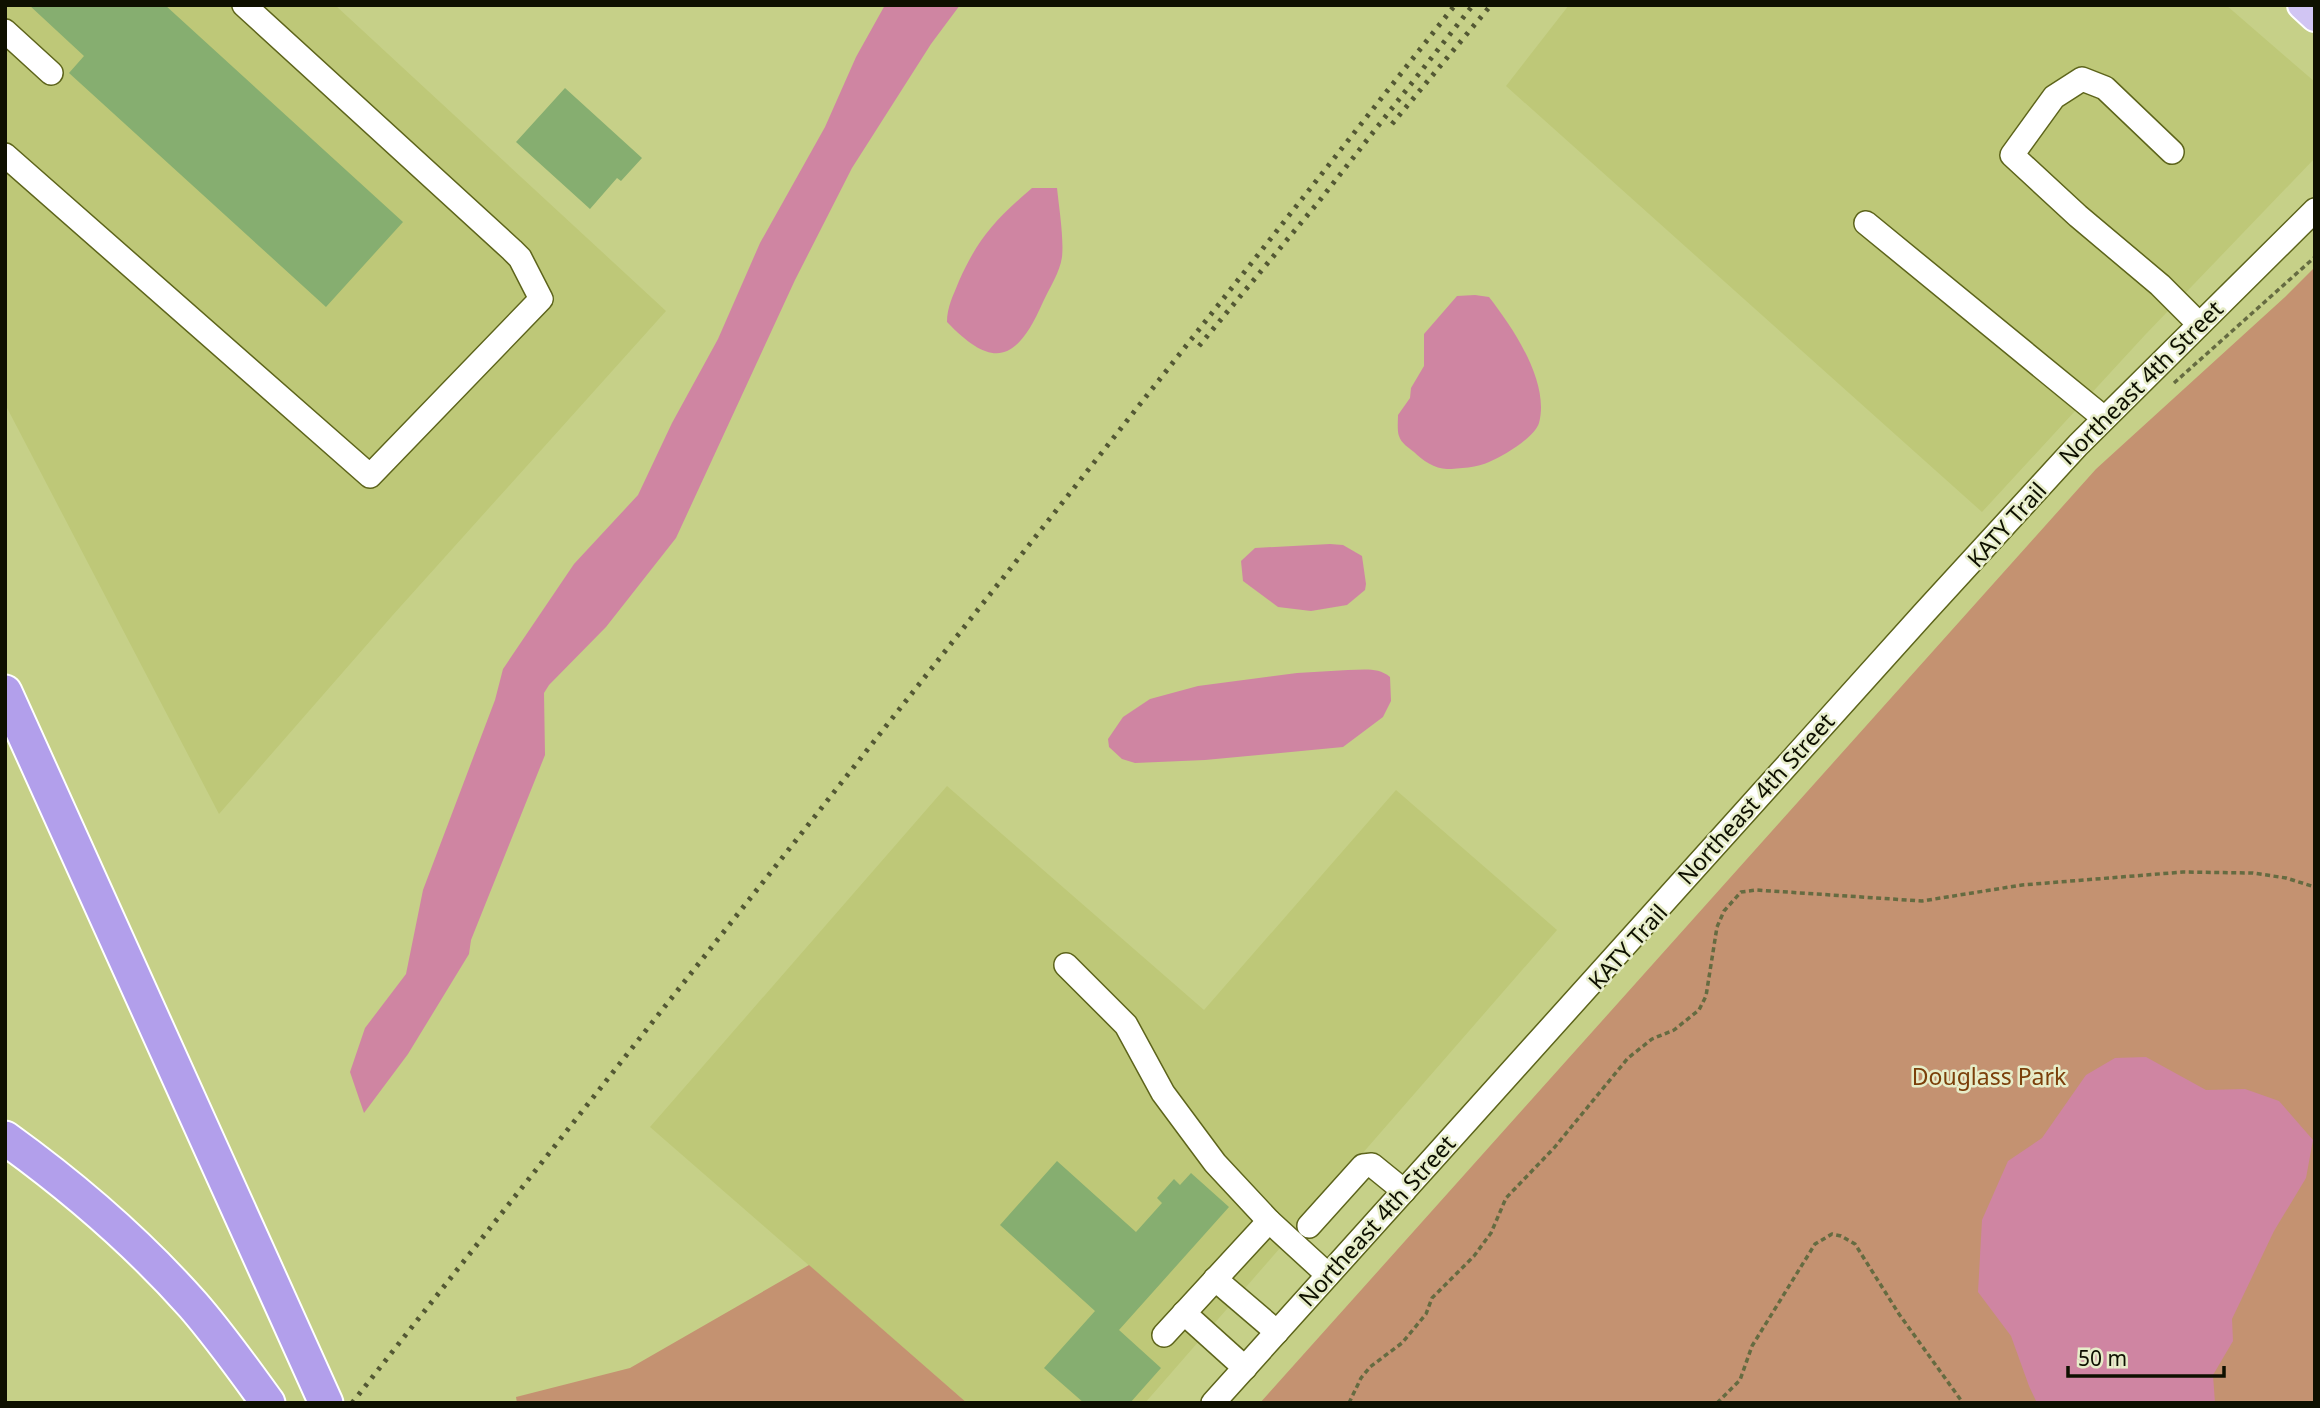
<svg xmlns="http://www.w3.org/2000/svg" width="2320" height="1408" viewBox="0 0 2320 1408" font-family="'Noto Sans',sans-serif">
<rect width="100%" height="100%" fill="#c6d088"/>
<g fill="#bec878">
<path d="M5,5H335L666,311L392,616L219,814L5,404Z"/>
<path d="M1569,5H2226L2315,82V158L2145,335L1982,512L1506,86Z"/>
<path d="M947,786L1204,1010L1396,790L1557,930L1145,1403H967L650,1127Z"/>
</g>
<g fill="#c49271">
<path d="M2315,267V1403H1260L2096,469L2285,297Z"/>
<path d="M809,1265L967,1403H517L516,1397L630,1368Z"/>
</g>
<g fill="#cf85a2">
<path d="M885,5H960L931,44L852,168L795,280L676,538L606,627L549,685L544,693L545,755L471,940L469,954L408,1054L364,1113L350,1072L365,1028L406,974L423,890L495,700L503,669L574,564L638,495L672,423L718,339L760,243L825,127L856,57Z"/>
<path d="M1032,188H1057C1059,207 1064,239 1062,257C1060,272 1049,289 1043,302C1017,361 994,371 947,322C947,307 953,296 959,281C978,238 996,219 1032,188Z"/>
<path d="M1475,295L1489,297C1513,328 1550,382 1539,423C1534,438 1503,456 1489,462C1479,467 1458,469 1447,469C1435,469 1422,460 1414,452C1409,448 1401,443 1399,436C1397,431 1398,421 1398,415L1410,398L1411,388L1424,366V334L1457,296Z"/>
<path d="M1330,544L1343,545L1362,556L1366,584L1365,590L1347,605L1311,611L1278,607L1243,581L1241,561L1255,548Z"/>
<path d="M1348,670C1363,670 1378,667 1390,677L1391,701L1383,717L1343,747L1205,760L1135,763L1122,759L1109,747L1108,739L1123,717L1150,699L1198,686L1297,673Z"/>
<path d="M2146,1057L2206,1090L2245,1089L2279,1101L2313,1140L2306,1178L2274,1231L2232,1319L2233,1341L2213,1375L2215,1403H2037L2029,1386L2011,1336L1978,1292L1982,1220L2008,1161L2042,1138L2086,1075L2115,1058Z"/>
</g>
<g fill="#86ae70">
<path d="M29,5H165L403,222L326,307L69,73L84,56Z"/>
<path d="M565,88L642,158L621,181L617,178L590,209L516,142Z"/>
<path d="M1057,1161L1136,1232L1162,1203L1157,1198L1174,1179L1180,1185L1191,1173L1229,1207L1119,1330L1161,1368L1130,1403H1084L1044,1368L1095,1311L1000,1225Z"/>
</g>
<g fill="none" stroke-linecap="round" stroke-linejoin="round">
<defs>
<g id="minor">
<path d="M5,31L51,73"/>
<path d="M2172,152L2105,88L2082,79L2054,97L2012,155L2078,216L2160,285L2199,324"/>
<path d="M5,155L370,476L541,299L520,258L512,250L244,5"/>
<path d="M1866,223L2104,418"/>
<path d="M1066,965L1126,1025L1163,1093L1215,1163L1269,1221"/>
<path d="M1309,1226L1363,1166L1372,1165L1404,1191"/>
<path d="M1215,1279L1277,1332"/>
<path d="M1184,1313L1245,1368"/>
<path d="M1164,1335L1269,1221L1328,1275"/>
<path d="M1213,1403L1925,612L2078,445L2315,210"/>
</g>
<path id="major" d="M2302,5L2315,17"/>
<g id="highway">
<path d="M5,692L326,1403"/>
<path d="M5,1138C73,1187 137,1242 193,1305C220,1336 244,1370 268,1403"/>
</g>
</defs>
<use href="#minor" stroke="#5d641b" stroke-width="26"/>
<use href="#major" stroke="#fff" stroke-width="32"/>
<use href="#highway" stroke="#fff" stroke-width="37"/>
<g stroke="#656b41" stroke-width="3.5" stroke-dasharray="5 3.5" stroke-linecap="butt">
<path d="M2174,383L2315,257"/>
<path d="M1349,1403L1361,1378L1370,1367L1402,1343L1426,1314L1432,1298L1474,1256L1491,1233L1506,1198L1554,1148L1628,1058L1652,1039L1674,1030L1699,1010L1706,996L1717,927L1724,911L1741,892L1756,890L1922,901L2022,885L2183,872L2253,873L2286,878L2315,887"/>
<path d="M1717,1403L1740,1380L1752,1346L1815,1244L1832,1234L1841,1236L1855,1244L1899,1314L1963,1403"/>
</g>
<use href="#minor" stroke="#fff" stroke-width="23"/>
<use href="#major" stroke="#d1c5f3" stroke-width="28"/>
<use href="#highway" stroke="#b29feb" stroke-width="33"/>
<g stroke="#535833" stroke-width="5" stroke-dasharray="3.5 7" stroke-linecap="butt">
<path d="M1392,124L1491,5"/>
<path d="M1199,346L1320,200L1473,5"/>
<path d="M352,1403L1455,5"/>
</g>
</g>
<g text-anchor="middle" stroke-width="5" stroke-linejoin="round" paint-order="stroke">
<g font-size="23" fill="#0e1000" stroke="#e7edc9">
<text transform="translate(2141 383) rotate(-45)" y="8">Northeast 4th Street</text>
<text transform="translate(2007 525) rotate(-48)" y="8">KATY Trail</text>
<text transform="translate(1756 799) rotate(-48)" y="8">Northeast 4th Street</text>
<text transform="translate(1628 947) rotate(-48)" y="8">KATY Trail</text>
<text transform="translate(1377 1221) rotate(-48)" y="8">Northeast 4th Street</text>
</g>
<g font-size="23" fill="#7b3f0a" stroke="#e7edc9">
<text x="1989" y="1085">Douglass Park</text>
</g>
</g>
<rect width="2320" height="1408" fill="none" stroke="#0e1000" stroke-width="14"/>
<path d="M2068 1366v10h156v-10" fill="none" stroke="#0e1000" stroke-width="3.5"/>
<text x="2078" y="1366" font-size="21" fill="#0e1000" stroke="#e7edc9" stroke-width="5" paint-order="stroke">50 m</text>
</svg>
